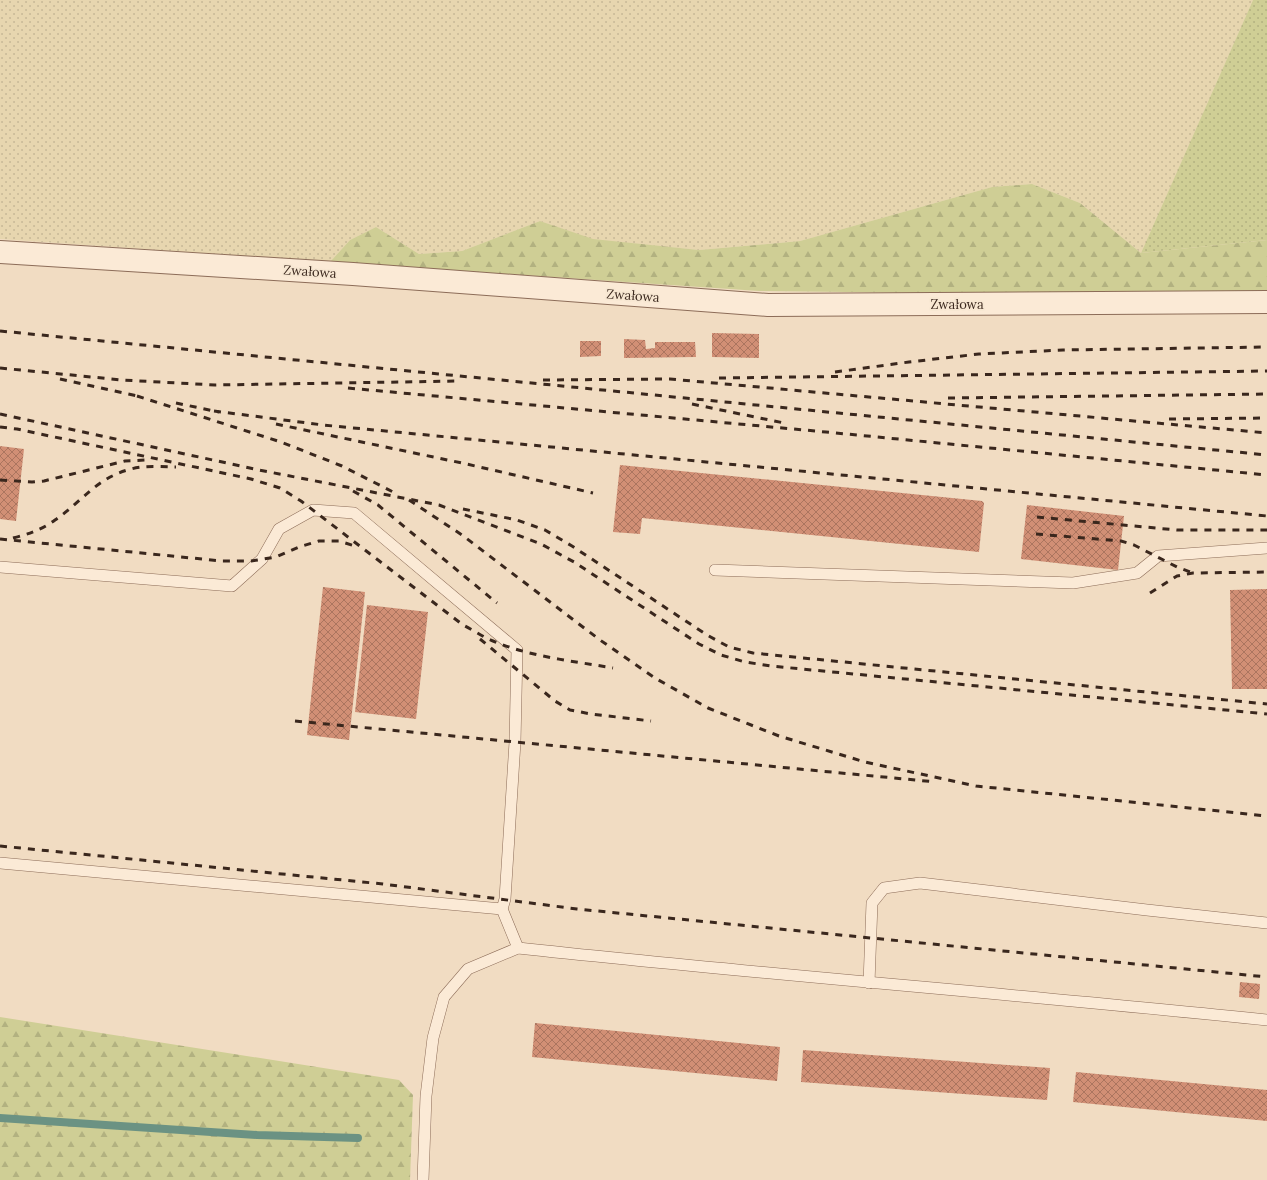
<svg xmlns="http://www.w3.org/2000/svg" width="1267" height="1180" viewBox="0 0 1267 1180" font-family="Lora,serif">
<defs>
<pattern id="farmland-dots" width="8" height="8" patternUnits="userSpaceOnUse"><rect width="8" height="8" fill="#e7d6af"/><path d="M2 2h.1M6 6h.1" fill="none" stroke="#c7b896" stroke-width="1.8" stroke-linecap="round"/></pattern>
<pattern id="grass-dots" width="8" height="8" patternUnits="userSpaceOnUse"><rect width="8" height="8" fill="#cfce95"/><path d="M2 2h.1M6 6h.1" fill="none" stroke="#b2b180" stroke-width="1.8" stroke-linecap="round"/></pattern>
<pattern id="forest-firs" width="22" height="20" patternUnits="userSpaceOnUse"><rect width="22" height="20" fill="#cfce95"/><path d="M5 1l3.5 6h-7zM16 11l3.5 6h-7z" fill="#b2b180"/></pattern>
<pattern id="building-cross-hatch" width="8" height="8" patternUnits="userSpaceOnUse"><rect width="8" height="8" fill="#d18f75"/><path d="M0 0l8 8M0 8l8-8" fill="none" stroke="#ab755f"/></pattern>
</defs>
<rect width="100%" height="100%" fill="#f1dcc2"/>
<path fill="url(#farmland-dots)" d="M0,0H1253L1141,253L1080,203L1032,184L992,187L800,241L699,250L593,240L540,221L462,251L419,254L376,227L350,240L330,262L0,239Z"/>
<path fill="url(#grass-dots)" d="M1253,0H1267V240L1141,253Z"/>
<g fill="url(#forest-firs)">
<path d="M1032,184L1080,203L1141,253L1267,240V293L1265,297L759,291L330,262L350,240L376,227L419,254L462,251L540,221L593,239L699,250L800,241L992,187Z"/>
<path d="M0,1017L399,1080L413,1095L410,1180H0Z"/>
</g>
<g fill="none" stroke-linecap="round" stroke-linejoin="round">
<path stroke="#6b9283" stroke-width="8" d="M0,1118L257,1135L358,1138"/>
</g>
<g fill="url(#building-cross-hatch)">
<path d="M712,333L759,334V358L712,357Z"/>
<path d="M624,339L645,340L646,349L655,348V342H695L696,357L624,358Z"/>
<path d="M580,341H601V356L580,357Z"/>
<path d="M0,446L24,449L16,521L0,519Z"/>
<path d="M620,465L982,501L984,503L979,552L642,518L640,534L613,532Z"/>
<path d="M1027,505L1124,516L1118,570L1021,559Z"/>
<path d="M323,587L365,592L349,740L307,735Z"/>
<path d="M1267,589V689H1232L1230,590Z"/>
<path d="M367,605L428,612L416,719L355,712Z"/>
<path d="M1240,982L1260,984L1259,999L1239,997Z"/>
<path d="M535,1023L780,1047L777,1081L532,1057Z"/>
<path d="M803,1050L1050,1068L1047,1100L801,1082Z"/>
<path d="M1076,1072L1267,1090V1121L1073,1102Z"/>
</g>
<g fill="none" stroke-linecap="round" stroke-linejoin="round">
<defs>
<g id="lane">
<path d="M0,567L232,586L262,559L279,529L313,510L354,513L517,650L515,742L505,899L502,909"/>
<path d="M715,570L1073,583L1137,573L1158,556L1267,548"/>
<path d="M0,863L502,909L518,948"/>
<path d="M869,983L872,903L884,888L920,883L1147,910L1267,923"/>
<path d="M423,1180L426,1096L433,1038L444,997L468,969L518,948C767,975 1017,994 1267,1020"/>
</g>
<path id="street" d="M0,252L353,274L768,305L1267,302"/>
</defs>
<use href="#lane" stroke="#8c6c58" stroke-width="12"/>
<use href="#street" stroke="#8c6c58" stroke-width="24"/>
<use href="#lane" stroke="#fbead6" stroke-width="11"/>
<use href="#street" stroke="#fbead6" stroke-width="22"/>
<g stroke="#3a271d" stroke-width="3" stroke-dasharray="7 7" stroke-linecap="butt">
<path d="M0,331L1267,455"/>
<path d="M0,368L122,380L215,385L461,381"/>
<path d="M835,372L909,362L979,354L1063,350L1267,347"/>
<path d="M719,378L1267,371"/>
<path d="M60,379L142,397"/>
<path d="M543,380L670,379L1267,433"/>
<path d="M348,388L826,432L1267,475"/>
<path d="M137,396L281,442L342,466L397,494"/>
<path d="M948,398L1267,394"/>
<path d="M176,403L219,412"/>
<path d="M692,404L784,423"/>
<path d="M214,411L323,425L1267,516"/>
<path d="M0,414L259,470L439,505L541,544L574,562L699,644L721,655L745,662L771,666L1267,714"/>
<path d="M1169,419L1267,418"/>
<path d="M276,424L462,463L593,493"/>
<path d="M0,427L17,429L251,479L280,488L301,501L463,625C473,630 483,637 493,641C531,657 573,661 613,668"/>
<path d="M0,480L32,482L44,481L125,461L145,460"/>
<path d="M353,491L378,505L497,603"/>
<path d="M409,500L462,535L600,640L655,678L708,708L779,736L865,762L976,786L1267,816"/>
<path d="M463,509L517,520L545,530L572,546L707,635L729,647L753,653L1267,704"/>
<path d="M1037,517L1177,530H1267"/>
<path d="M1036,534L1121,541L1134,545L1177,567L1193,573"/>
<path d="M13,538C29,534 43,529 55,520C83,501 96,478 131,469C145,465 162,467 176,467"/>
<path d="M0,539L222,561H251L276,557L299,547L319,541H339L355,546"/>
<path d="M1150,593L1177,576L1193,573L1267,572"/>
<path d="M480,639L555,701L570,710L591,714L651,721"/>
<path d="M295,721L936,782"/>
<path d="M0,846L383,884L577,909L1267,977"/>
</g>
</g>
<g text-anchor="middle" stroke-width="3.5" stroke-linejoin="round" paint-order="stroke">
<g font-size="13" fill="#3a271d" stroke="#f7e7d2">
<text transform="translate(310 271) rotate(4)" y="5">Zwałowa</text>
<text transform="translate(633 295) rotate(4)" y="5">Zwałowa</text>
<text x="957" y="309">Zwałowa</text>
</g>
</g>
</svg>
